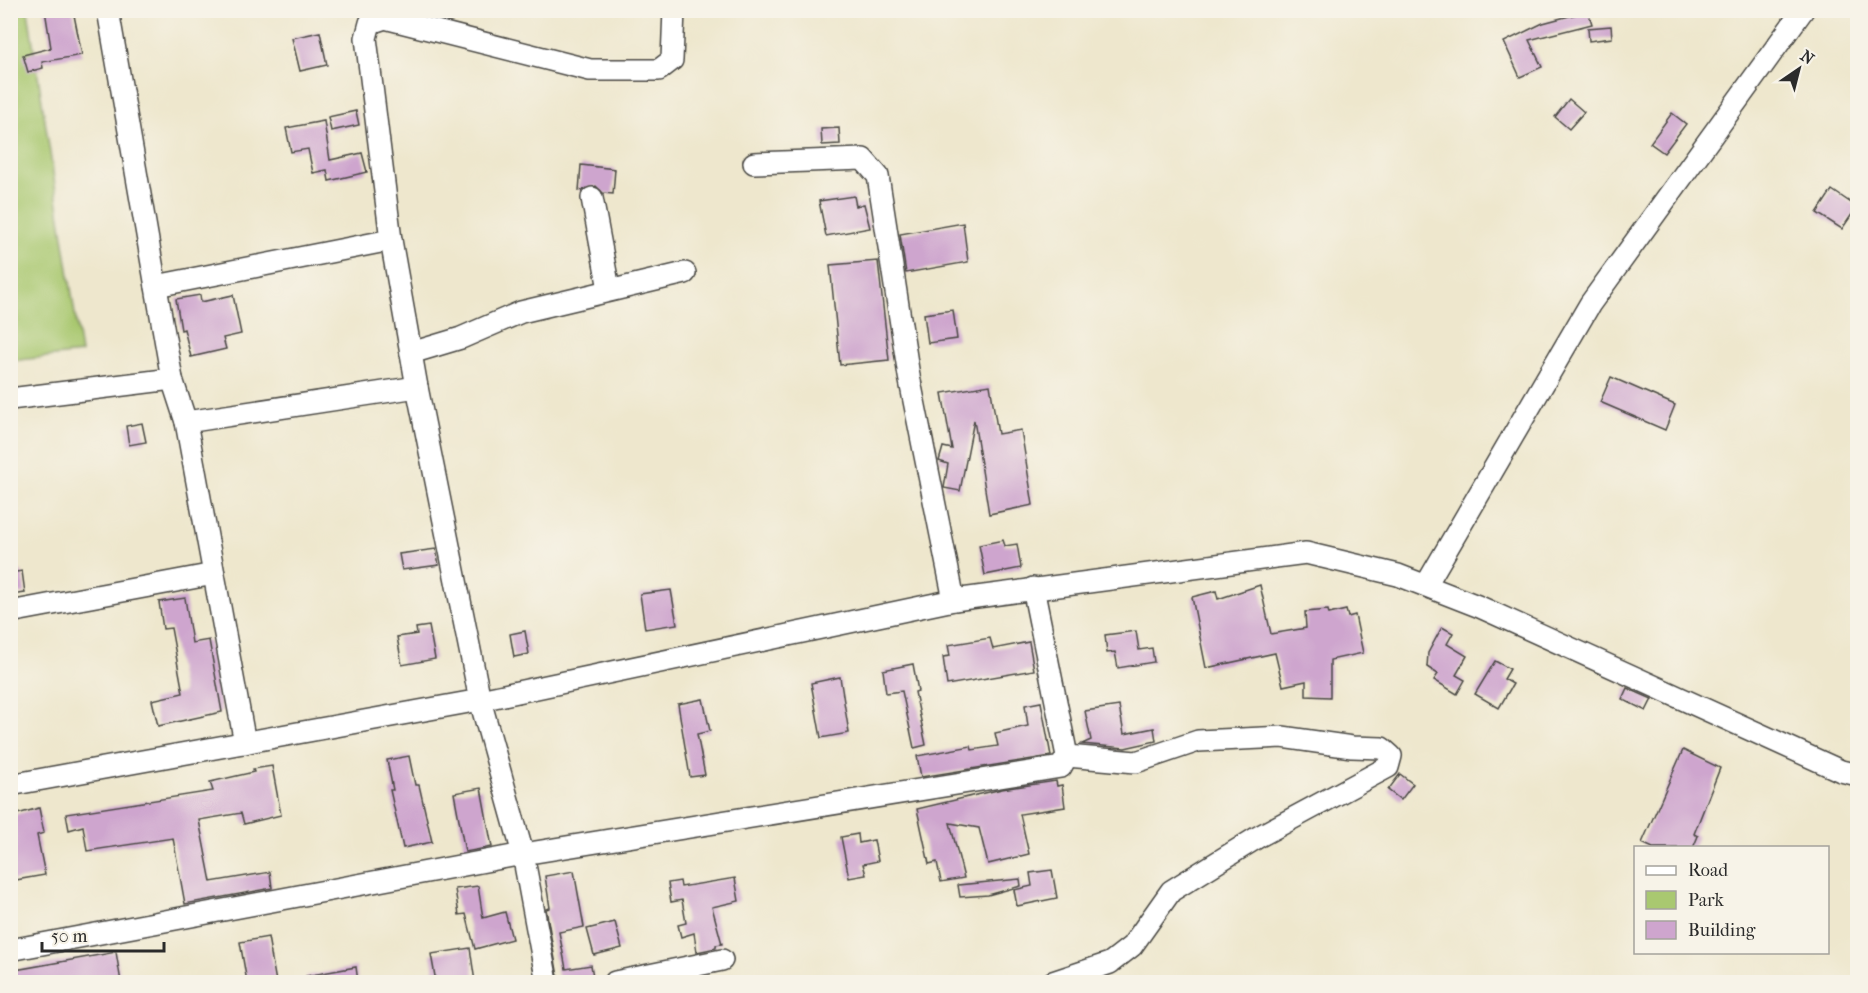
<svg xmlns="http://www.w3.org/2000/svg" width="1868" height="993" viewBox="0 0 1868 993" font-family="'IM FELL French Canon',serif">
<rect width="100%" height="100%" fill="#f7f3e8"/>
<filter id="ink" filterUnits="userSpaceOnUse"><feTurbulence type="fractalNoise" baseFrequency=".0167" numOctaves="2"/><feDisplacementMap in="SourceGraphic" scale="12" xChannelSelector="R" yChannelSelector="G"/><feConvolveMatrix kernelMatrix="1 2 1 2 8 2 1 2 1" color-interpolation-filters="sRGB"/></filter>
<filter id="wash" filterUnits="userSpaceOnUse"><feTurbulence type="fractalNoise" baseFrequency=".008" numOctaves="4" result="noise"/><feDisplacementMap in="SourceGraphic" scale="24" xChannelSelector="R" yChannelSelector="G"/><feGaussianBlur stdDeviation="1.35" result="paint"/><feColorMatrix in="noise" values="0 0 0 0 0 0 0 0 0 0 0 0 0 0 0 0 0 1.4 0 .05"/><feComposite in="paint" operator="in"/></filter>
<g filter="url(#wash)">
<rect width="100%" height="100%" fill="#eee7cd"/>
<path fill="#a9c870" stroke="#6a7a4e" stroke-width="1.5" d="M10,11H28L81,353L11,361Z"/>
<g id="blocks">
<g fill="#cea5ce">
<path d="M45,10H73L82,55L42,62L43,68L28,72L23,55L51,48Z"/>
<path d="M1588,11L1592,24L1529,40L1542,67L1520,77L1504,42L1543,23Z"/>
<path d="M1611,26L1612,38L1589,41L1588,28Z"/>
<path d="M320,32L327,65L300,71L292,38Z"/>
<path d="M1569,99L1584,112L1569,129L1555,117Z"/>
<path d="M356,111L359,125L331,131L328,117Z"/>
<path d="M1672,113L1686,124L1664,153L1650,143Z"/>
<path d="M324,121L330,160L362,153L367,172L329,181L327,170L313,173L308,149L291,152L286,128Z"/>
<path d="M839,128L840,144L822,145L821,129Z"/>
<path d="M581,165L615,169L613,194L603,193L596,186L579,191Z"/>
<path d="M1832,190L1857,207L1842,229L1817,213Z"/>
<path d="M854,196L856,206L864,204L870,228L826,236L819,201Z"/>
<path d="M963,223L968,262L906,273L900,234Z"/>
<path d="M878,261L889,360L840,365L830,265Z"/>
<path d="M200,295L201,302L233,295L241,334L223,338L226,349L191,357L184,329L181,330L176,299Z"/>
<path d="M953,310L957,339L928,343L924,314Z"/>
<path d="M1611,377L1675,405L1665,430L1600,402Z"/>
<path d="M990,385L998,434L1021,430L1033,505L989,514L974,420L960,491L944,488L948,464L939,461L943,447L952,449L942,393Z"/>
<path d="M142,423L146,442L129,445L126,426Z"/>
<path d="M1003,540L1005,546L1017,544L1021,568L985,575L979,545Z"/>
<path d="M436,549L439,565L402,570L399,554Z"/>
<path d="M22,571L25,593L10,595V573Z"/>
<path d="M1260,585L1271,634L1306,628L1305,612L1328,610L1329,614L1346,610L1348,617L1355,615L1363,653L1330,660V697L1306,696V681L1283,686L1275,653L1206,668L1192,597L1216,591L1218,599Z"/>
<path d="M671,590L677,624L645,629L640,594Z"/>
<path d="M185,598L192,643L209,640L222,712L158,726L152,700L183,693L171,628L163,629L159,602Z"/>
<path d="M429,626L435,659L402,665L397,637L417,634L416,628Z"/>
<path d="M1442,627L1453,633L1447,644L1467,656L1456,675L1465,680L1457,694L1434,680L1438,674L1427,667L1428,653Z"/>
<path d="M525,631L529,654L514,657L510,634Z"/>
<path d="M1136,631L1139,650L1152,648L1154,662L1118,668L1115,652L1107,653L1105,635Z"/>
<path d="M990,638L993,649L1029,642L1034,670L947,685L943,657L950,656L948,645Z"/>
<path d="M1495,661L1510,669L1504,679L1513,684L1499,708L1475,694Z"/>
<path d="M913,664L918,691L915,692L926,745L914,748L902,691L886,693L883,670Z"/>
<path d="M840,677L849,733L821,738L811,683Z"/>
<path d="M1627,688L1652,699L1646,711L1622,699Z"/>
<path d="M703,699L710,731L697,734L705,775L690,777L678,704Z"/>
<path d="M1041,702L1051,756L921,777L917,756L971,746L972,750L998,746L995,733L1028,726L1025,705Z"/>
<path d="M1119,706L1124,734L1154,728L1156,741L1125,748L1082,744L1091,740L1085,711Z"/>
<path d="M1683,750L1720,768L1694,834L1698,836L1693,848H1653L1642,843Z"/>
<path d="M409,756L415,785H419L432,842L403,848L390,790H393L387,760Z"/>
<path d="M272,766L281,815L244,824L241,813L199,820L211,882L270,872L272,888L185,904L173,838L87,851L83,826L69,830L66,814L213,791L210,782L254,772L253,769Z"/>
<path d="M1400,774L1413,784L1401,800L1388,790Z"/>
<path d="M1056,781L1057,786L1062,785L1065,807L1020,814L1029,854L988,864L979,828L950,823L964,878L941,882L937,862L929,864L917,809L1002,789Z"/>
<path d="M481,788L492,847L465,852L454,793Z"/>
<path d="M39,808L44,833L37,835L45,875L10,881V816Z"/>
<path d="M858,834L859,843L874,840L878,861L863,864L866,875L849,878L841,837Z"/>
<path d="M1052,870L1057,898L1017,906L1014,890L1032,886L1030,873Z"/>
<path d="M574,871L584,927L559,932L566,969L591,965L594,982H559L546,909L550,908L545,876Z"/>
<path d="M735,878L739,901L712,907L722,944L716,945V948L697,952L694,933L681,937L678,925L686,923L682,900L671,902L668,883L680,881L681,887Z"/>
<path d="M1020,879L1021,886L988,895L960,897L958,885Z"/>
<path d="M478,886L483,918L505,912L512,939L475,949L466,914L459,915L455,889Z"/>
<path d="M615,922L622,948L594,955L587,929Z"/>
<path d="M268,937L276,982H247L240,942Z"/>
<path d="M470,948L475,982H436L431,954Z"/>
<path d="M116,952L121,982H10V971Z"/>
<path d="M356,967L358,982H307L306,976Z"/>
</g>
</g>
</g>
<g filter="url(#ink)">
<use href="#blocks" fill-opacity="0" stroke="#484743" stroke-width="1.5"/>
<g fill="none" stroke-linecap="round" stroke-linejoin="round">
<defs>
<g id="minor">
<path d="M108,10L172,379L186,422L245,743"/>
<path d="M754,163L863,159L878,176L909,376L954,600"/>
<path d="M592,198L609,289"/>
<path d="M156,286L391,240"/>
<path d="M411,353L461,338L521,312L685,273"/>
<path d="M10,399L172,379"/>
<path d="M186,422L417,387"/>
<path d="M1426,585L1590,304L1803,10"/>
<path d="M10,612L214,574"/>
<path d="M10,785L480,700L954,600L1306,553L1398,575L1480,607L1841,771L1858,775"/>
<path d="M10,950L523,854L1061,767L1067,756L1033,588"/>
<path d="M547,982L523,854L480,700L417,387L391,240L366,38L370,23L385,18L590,70H659L672,60L674,10"/>
<path d="M615,982L722,960"/>
<path d="M1053,982L1110,963L1132,946L1171,891L1258,837L1388,767L1391,756L1382,748L1352,747L1282,737L1198,741L1136,762L1067,756"/>
</g>
</defs>
<use href="#minor" stroke="#484743" stroke-width="24"/>
<use href="#minor" stroke="#fff" stroke-width="21"/>
</g>
</g>
<rect width="1868" height="993" fill="none" stroke="#f7f3e8" stroke-width="36"/>
<rect x="1634" y="846" width="195" height="108" fill="#f7f3e8" stroke="#a5a39c" stroke-width="1.5"/>
<rect x="1646" y="866" width="30" height="9" fill="#ffffff" stroke="#a5a39c" stroke-width="1.5"/>
<text x="1688" y="876" font-size="18" fill="#2b2b2b">Road</text>
<rect x="1646" y="891" width="30" height="18" fill="#a9c870" stroke="#a5a39c" stroke-width="1.5"/>
<text x="1688" y="906" font-size="18" fill="#2b2b2b">Park</text>
<rect x="1646" y="921" width="30" height="18" fill="#cea5ce" stroke="#a5a39c" stroke-width="1.5"/>
<text x="1688" y="936" font-size="18" fill="#2b2b2b">Building</text>
<g transform="translate(1799 69) rotate(35)" stroke="#f7f3e8" stroke-width="4.5" paint-order="stroke">
<path d="M0-4.5L10 22L0 15L-10 22Z" fill="#2b2b2b"/>
<text y="-9" font-size="16" font-weight="bold" text-anchor="middle" fill="#2b2b2b">N</text>
</g>
<path d="M42 942v9h122v-9" fill="none" stroke="#2b2b2b" stroke-width="3"/>
<text x="51" y="942" font-size="18" fill="#2b2b2b" stroke="#f7f3e8" stroke-width="4.5" paint-order="stroke">50 m</text>
</svg>
